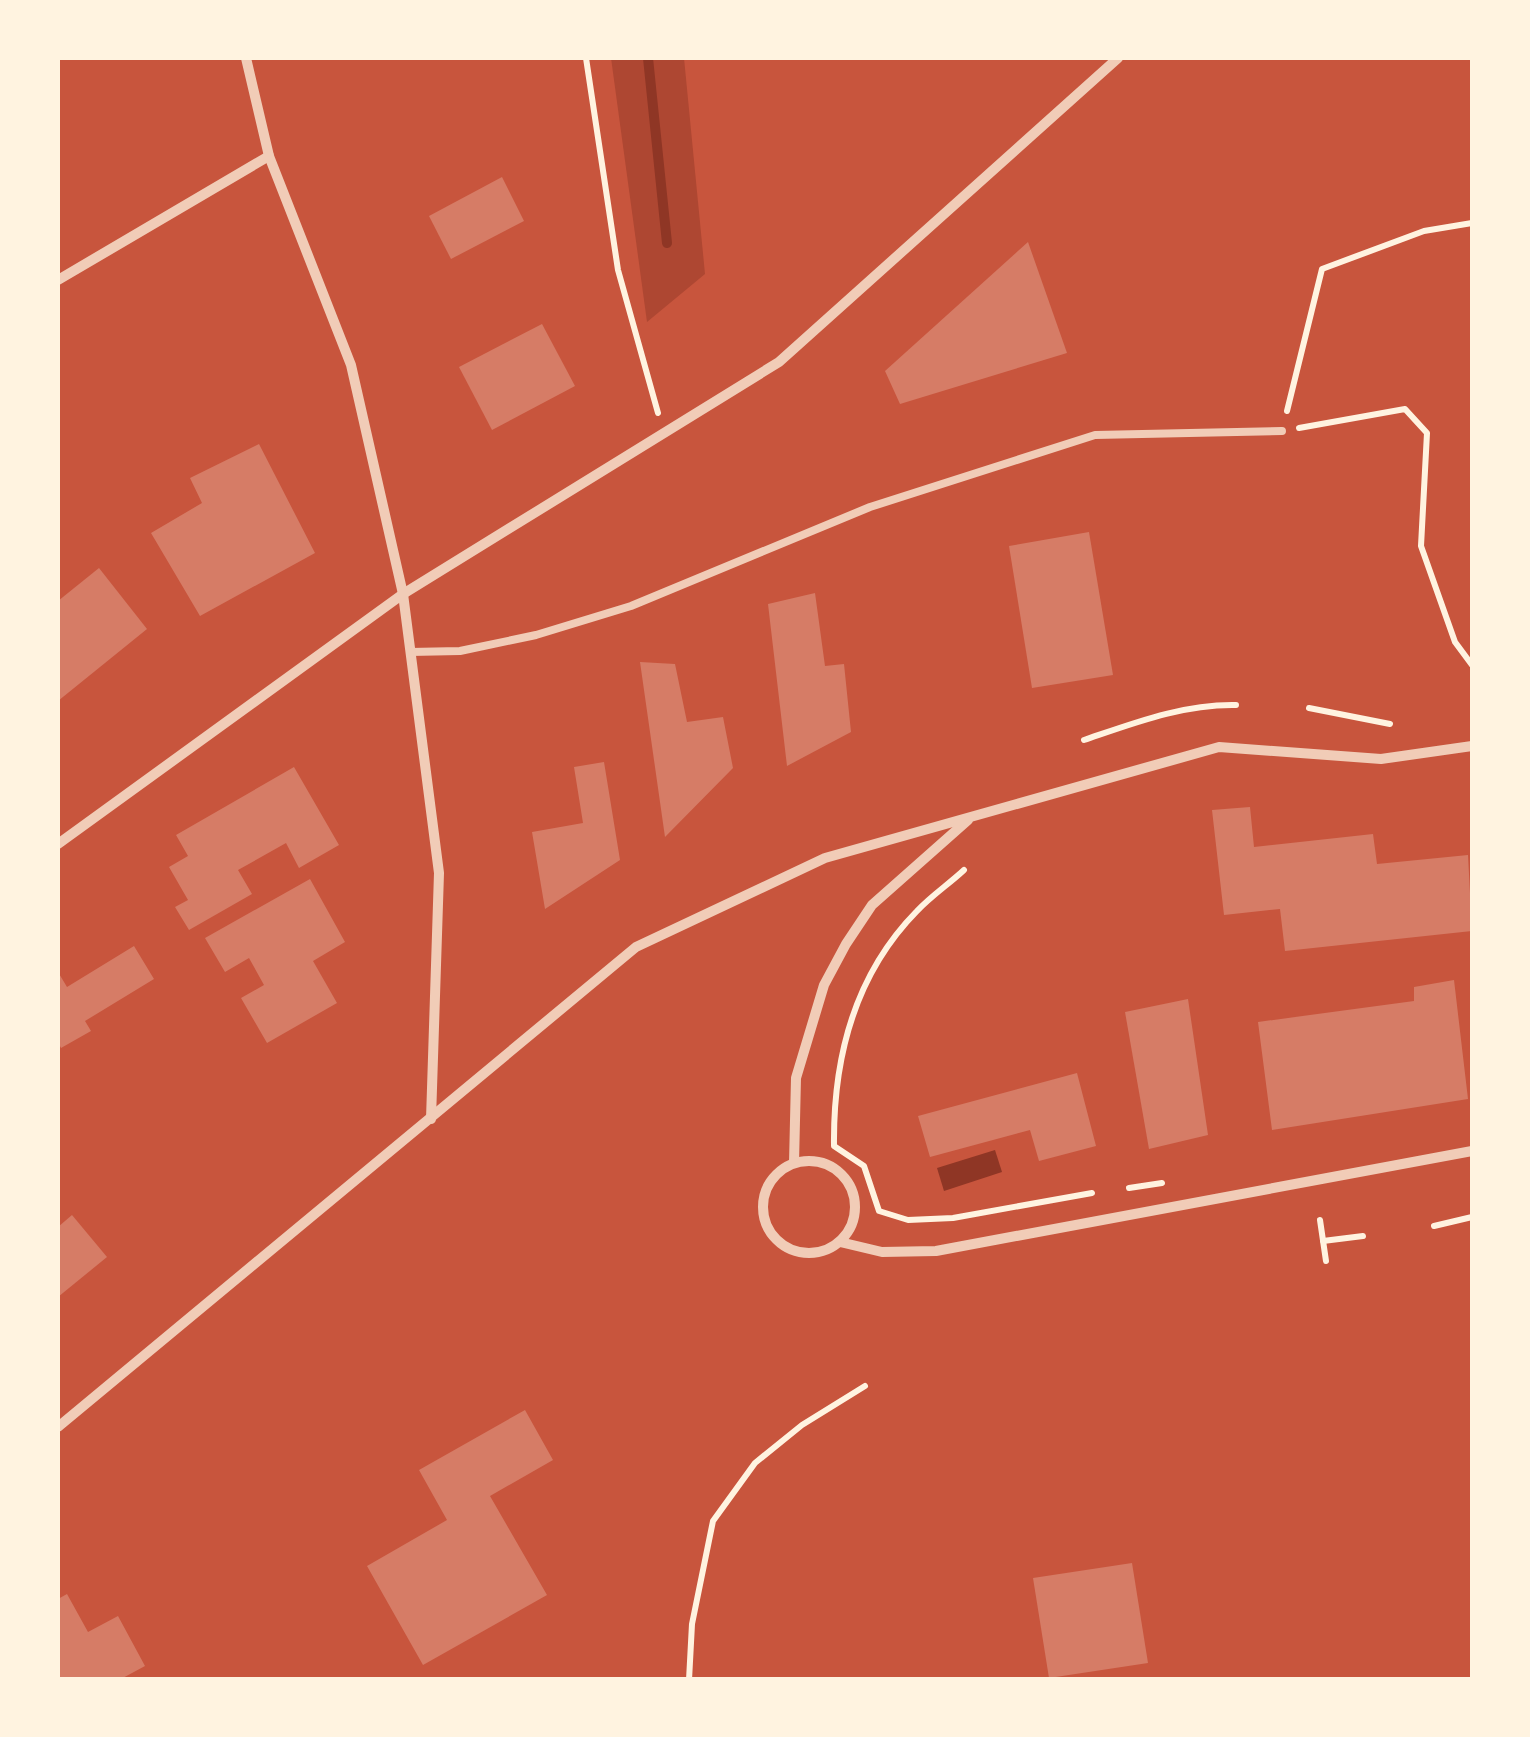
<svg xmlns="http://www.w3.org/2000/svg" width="1530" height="1737" viewBox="0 0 1530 1737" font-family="'Zilla Slab',serif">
<rect width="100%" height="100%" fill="#c8553d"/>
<path fill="#ae4732" d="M611,58H684L705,274L647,322Z"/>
<path fill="#8f3625" d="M995,1150L1002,1172L944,1191L937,1168Z"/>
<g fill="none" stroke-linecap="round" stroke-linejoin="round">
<path stroke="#8f3625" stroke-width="10" d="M648,58L667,243"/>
</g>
<g fill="#d67c66">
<path d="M502,177L524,221L451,259L429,216Z"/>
<path d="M1028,242L1067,353L900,404L885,371Z"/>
<path d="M542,324L575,386L492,430L459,367Z"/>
<path d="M259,444L315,553L200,616L151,533L202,503L190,478Z"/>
<path d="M1089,532L1113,675L1032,688L1009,546Z"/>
<path d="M99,568L147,629L58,701V601Z"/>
<path d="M815,593L825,666L844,664L851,732L787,766L768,604Z"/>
<path d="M640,662L675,664L687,722L723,717L733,768L665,837Z"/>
<path d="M604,762L620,860L545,909L532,832L583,823L574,767Z"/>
<path d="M294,767L339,845L299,868L286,843L238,870L252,894L189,930L175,907L188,900L169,867L188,856L176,835Z"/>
<path d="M1250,807L1254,847L1373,834L1377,864L1468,855L1472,931L1285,951L1280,909L1224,915L1212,810Z"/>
<path d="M310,879L345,942L313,961L337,1003L267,1043L241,998L264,985L249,958L225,972L205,938Z"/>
<path d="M134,946L154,979L85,1021L91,1031L61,1048L58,1042V972L67,987Z"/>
<path d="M1454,980L1468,1099L1272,1130L1258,1022L1414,1001V987Z"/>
<path d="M1188,999L1208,1135L1149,1149L1125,1012Z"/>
<path d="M1077,1073L1096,1146L1039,1161L1030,1130L930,1157L918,1116Z"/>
<path d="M72,1215L107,1257L58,1297V1227Z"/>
<path d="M525,1410L553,1460L490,1496L547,1595L423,1665L367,1566L447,1520L419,1470Z"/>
<path d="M1132,1563L1148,1663L1049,1678L1033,1578Z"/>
<path d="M67,1594L88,1632L118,1616L145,1666L119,1680H58V1599Z"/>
</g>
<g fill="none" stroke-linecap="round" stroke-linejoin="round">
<g stroke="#fff3e0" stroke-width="6">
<path d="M586,58L618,270L658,413"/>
<path d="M1287,411L1322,269L1424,231L1472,223"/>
<path d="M1299,428L1405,409L1427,433L1421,546L1455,642L1472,665"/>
<path d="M1309,708L1390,724"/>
<path d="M1084,740C1134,723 1183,704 1236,705"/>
<path d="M964,870C949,884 931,896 917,911C854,975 833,1058 834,1146L864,1166L879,1211L908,1220L953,1218L1092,1193"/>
<path d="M1129,1188L1162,1183"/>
<path d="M1320,1220L1326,1261"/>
<path d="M1434,1226L1472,1217"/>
<path d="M1323,1241L1363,1236"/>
<path d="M689,1680L692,1624L713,1521L755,1463L802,1425L865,1386"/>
</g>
<path stroke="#f1ccb7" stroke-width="8" d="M410,652L460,651L536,635L631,606L870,507L1095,435L1282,431"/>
<g stroke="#f1ccb7" stroke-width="10">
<path d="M246,58L269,156L351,365L403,594L439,873L431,1119"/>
<path d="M58,280L269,156"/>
<path d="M58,844L403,594L779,362L1118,58"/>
<circle cx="809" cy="1207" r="46"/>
<path d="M794,1163L796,1078L824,985L846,944L872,905L968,820"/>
<path d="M840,1242L882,1252L936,1251L1472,1151"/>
<path d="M58,1427L636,947L825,858L1219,747L1381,759L1472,746"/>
</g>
</g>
<rect width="1530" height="1737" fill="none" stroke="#fff3e0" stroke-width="120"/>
</svg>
